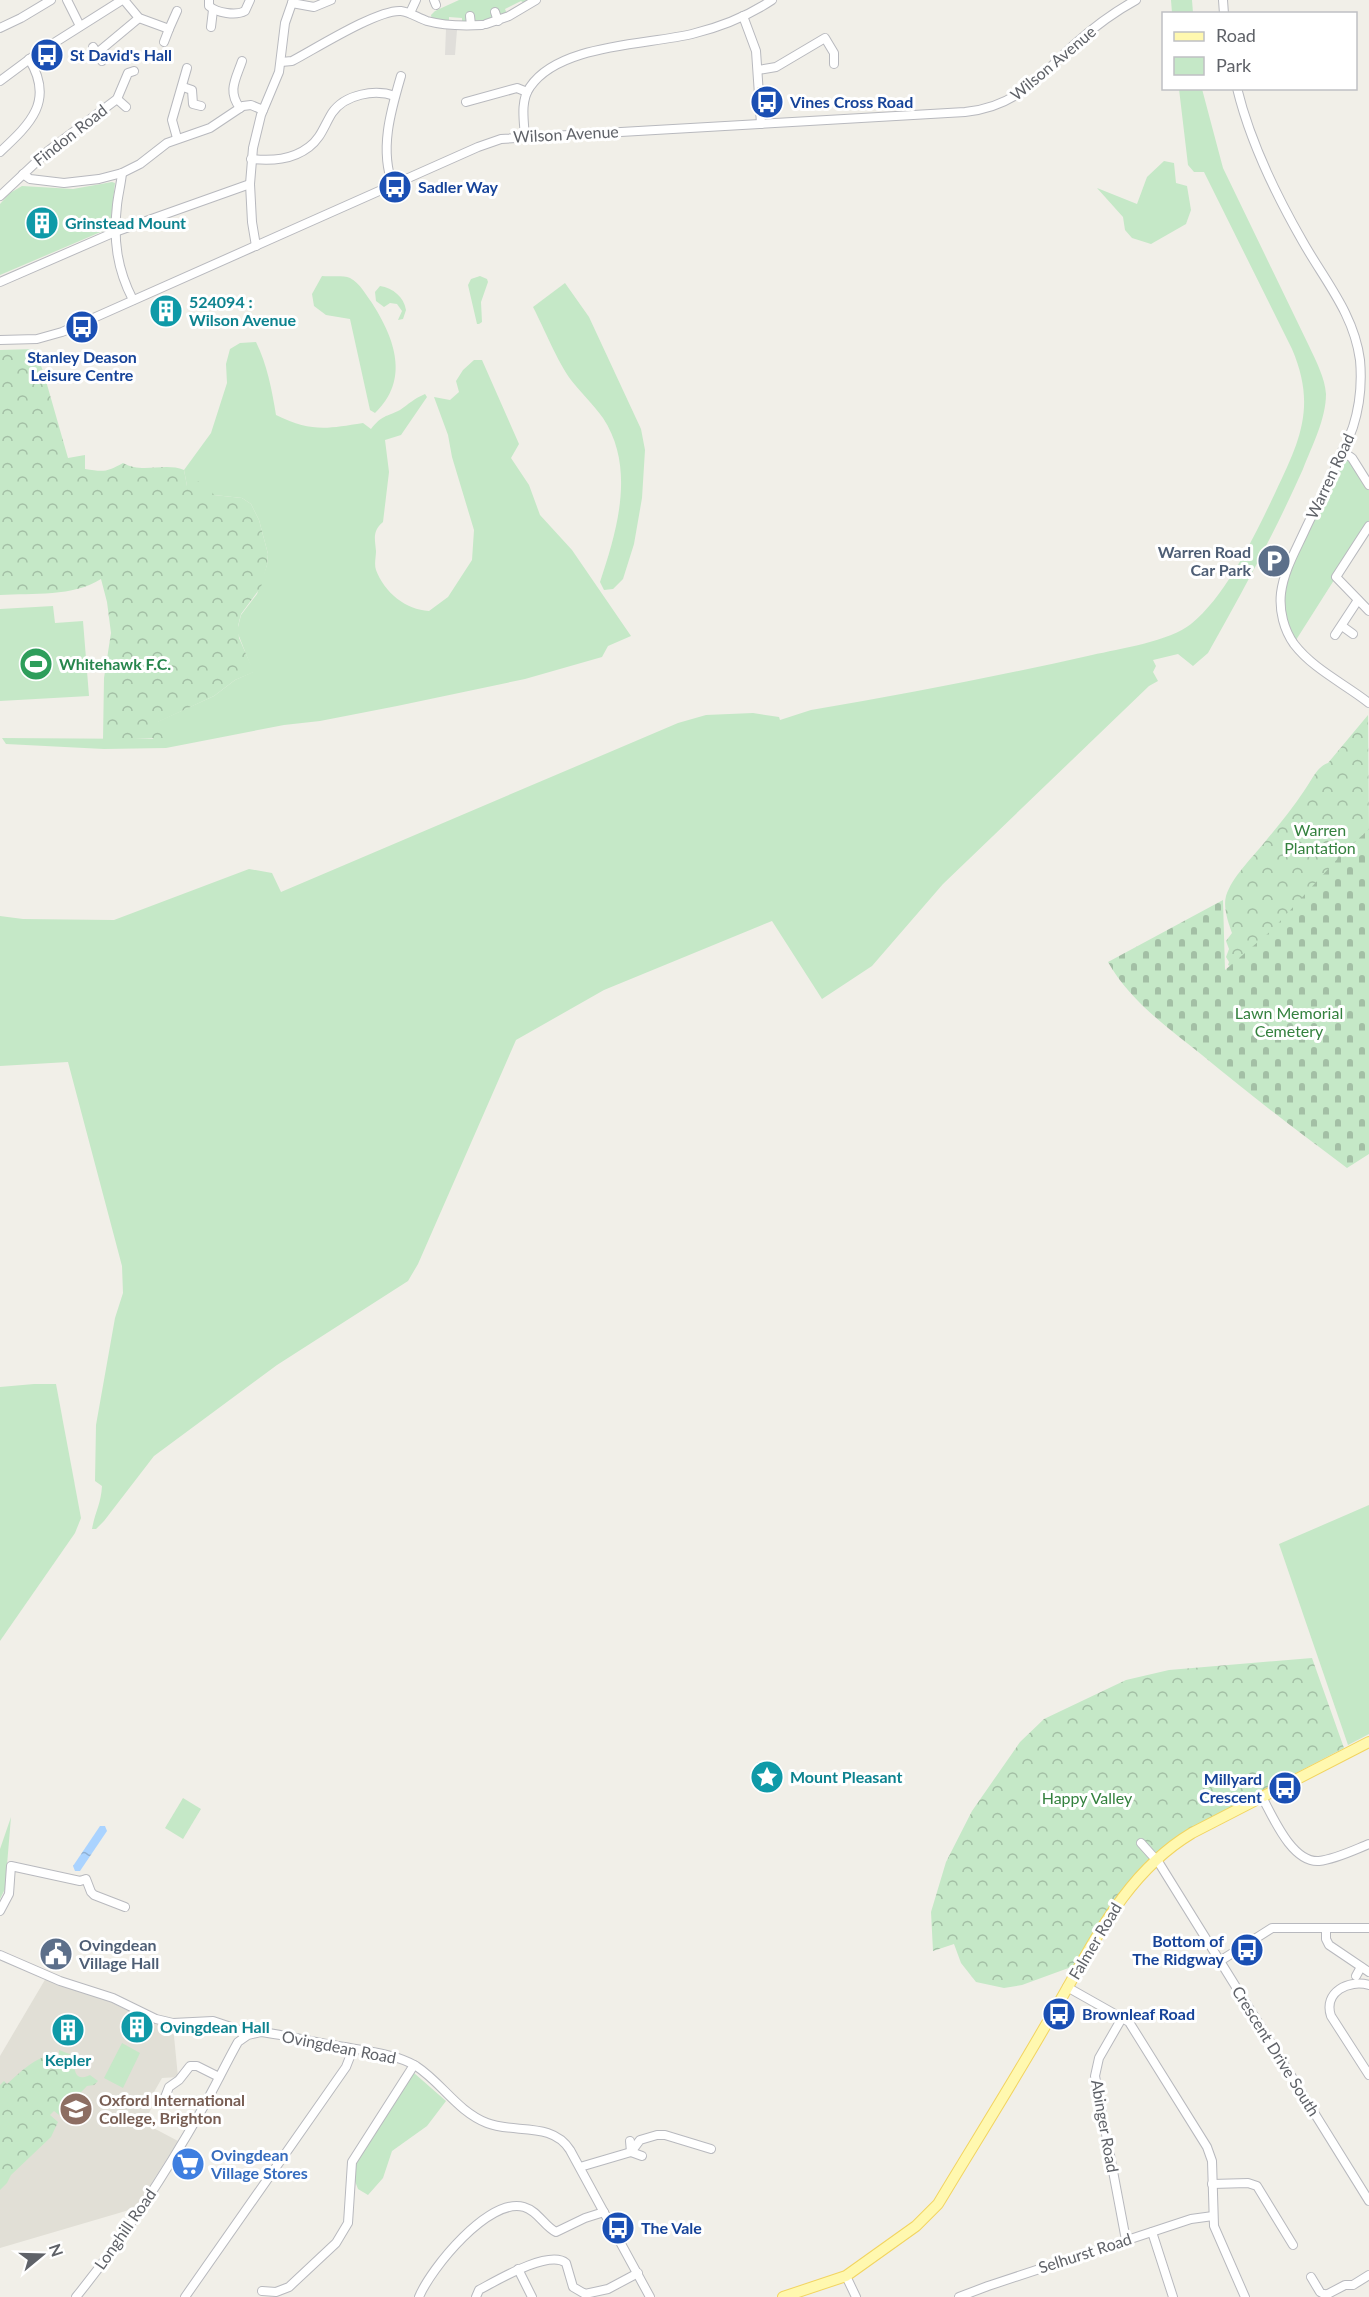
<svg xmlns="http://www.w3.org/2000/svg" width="1369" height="2297" viewBox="0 0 1369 2297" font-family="Lato,sans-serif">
<defs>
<pattern id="forest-crowns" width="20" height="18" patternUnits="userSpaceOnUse" patternTransform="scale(1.5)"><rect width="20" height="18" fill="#c5e8c7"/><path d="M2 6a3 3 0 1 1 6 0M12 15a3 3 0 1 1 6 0" fill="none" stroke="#a3bfa5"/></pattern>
<pattern id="cemetery-stones" width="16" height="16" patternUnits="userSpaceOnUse" patternTransform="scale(1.5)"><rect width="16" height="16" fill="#c5e8c7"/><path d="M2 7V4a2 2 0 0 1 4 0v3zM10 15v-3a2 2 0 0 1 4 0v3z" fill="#a3bfa5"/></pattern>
<pattern id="water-ripples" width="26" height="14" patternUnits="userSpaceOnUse" patternTransform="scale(1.5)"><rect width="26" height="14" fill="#aad3ff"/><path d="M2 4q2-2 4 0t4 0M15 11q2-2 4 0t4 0" fill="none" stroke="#8eafd2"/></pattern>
</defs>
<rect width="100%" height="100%" fill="#f1efe8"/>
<path fill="#e0deda" d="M446,29L457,30L455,55H445Z"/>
<path fill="#e1dfd6" d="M46,1978L104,1999L129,2011L130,2010L162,2025L173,2026L178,2077L162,2078L154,2092L158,2095L144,2123L178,2141L136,2208L0,2248V2056Z"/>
<g fill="#c5e8c7">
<path d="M459,0H530L524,3L521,1L505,9L507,14L493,17L491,21L475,22L474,20L462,24V18L449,17V22L432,20L431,15L435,11Z"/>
<path d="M1171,0H1192L1193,13H1172Z"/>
<path d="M1179,89H1202L1223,168L1309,346C1316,361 1325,378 1326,394C1326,419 1312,446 1303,469C1275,532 1242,593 1208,653L1193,666L1178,654L1153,660L1156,666L1153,672L1158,681L1149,686L943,884L872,966L822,999L772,921L604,990L516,1040L418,1264L408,1281L277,1365L154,1456L104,1521L96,1529H92C95,1512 101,1504 102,1486L95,1481L96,1425L115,1318L123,1293L122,1266L68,1062L0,1066V916L23,919L114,920L249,869L272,873L281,892L678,723L706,715L753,713L779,717L780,720L811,710C905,694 999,676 1092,655C1119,649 1170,641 1191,624C1227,595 1256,533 1276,491C1301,439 1316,405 1292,349L1204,172H1194L1188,165Z"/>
<path d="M1164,161L1174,163L1176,183L1187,186L1191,210L1186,224L1151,244L1132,238L1125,230L1123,217L1097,188L1137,204L1147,177Z"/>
<path d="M112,182L115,183L110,228L0,275V204L10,193L22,186L73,189Z"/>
<path d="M322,276C331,277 343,275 350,278C360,283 366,295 372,303C395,339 410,380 375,413L370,410L350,319L326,315L314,306L312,294Z"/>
<path d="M480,276L487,279L488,282L481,302L482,322L479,324H477L468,285L471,279Z"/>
<path d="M565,283L589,317L641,429L645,450L642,498L634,544L623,579L613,589L604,590L600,582C617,531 636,468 603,418C594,405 581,393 571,380C557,361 544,328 533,307Z"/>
<path d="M380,286C393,288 404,297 406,310L403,319L398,320L402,311L397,304L390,303L384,307L376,301L375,292Z"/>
<path d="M256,342C267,364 272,390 276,415C311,432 326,429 363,423L371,429C382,415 386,417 400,410C409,404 413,399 425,394L427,397L401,435L385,440L389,472L383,522C372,531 375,539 376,551C376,557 374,564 376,570C384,592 406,610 429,611L448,597L472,560L474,530L452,457L448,435L434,397L450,400L459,392L456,381L463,370L474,360H482L519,444L511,458L529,485L540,515L572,550L631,636L608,646L602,657L525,679L397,706L320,721L284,725L166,748L104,749L6,744L2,738L153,739L157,722L214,696L235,680L253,672L237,631L241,615L257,594L267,565L268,554L259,520L251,504L242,498L214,495L187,486L184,470L211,433L227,383L226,364L230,349L240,343Z"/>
<path d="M1347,455L1369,487V525L1296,640C1290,629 1285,617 1285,605C1283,569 1324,497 1340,463Z"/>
<path d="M53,606L55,623L83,621L89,696L0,701V609Z"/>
<path d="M34,1384H56L81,1518L75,1533L0,1641V1387Z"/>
<path d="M1369,1505V1734L1348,1745L1279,1544Z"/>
<path d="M183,1798L201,1809L183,1839L165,1828Z"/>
<path d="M11,1817L5,1889L0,1899V1849Z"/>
<path d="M122,2043L140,2053L123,2088L104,2078Z"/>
<path d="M414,2073L446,2101L427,2126L392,2151L383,2178L368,2195L358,2189L353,2176L357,2160Z"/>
</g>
<g fill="url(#forest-crowns)">
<path d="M35,349L44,374L68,458L85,455V469C104,472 107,472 123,463C142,474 165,462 184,470L187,486L204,479L214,495L242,498L251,504L259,520L268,554L267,565L261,587L241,614L238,626L239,638L254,672L235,680L214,696L158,722L163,738L103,740L104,678L111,633L107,602L101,579C73,597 33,593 0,595V350Z"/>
<path d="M1368,715L1369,831L1362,835L1365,849L1231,967L1228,965L1229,962L1226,957L1229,949L1226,941L1232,933C1228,922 1223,907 1226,896C1232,877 1252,858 1264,843C1278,826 1292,809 1304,791C1311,782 1317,766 1328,763Z"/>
<path d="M1312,1658L1344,1748L1204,1821L1161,1849L1124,1888L1074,1966L1022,1985L1004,1988L976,1982L961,1963L954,1944L933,1951L931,1912L946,1862L972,1811L1020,1742L1044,1719L1126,1680L1169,1670Z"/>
<path d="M59,2050L72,2055C76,2064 71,2084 90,2075L98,2081L94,2085L87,2086L59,2115L54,2111L50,2115L58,2122L51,2137L11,2175L7,2183L0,2190V2085L4,2081L7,2084C24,2069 37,2055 59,2054Z"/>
</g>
<path fill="url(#cemetery-stones)" d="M1369,829V1154L1347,1168C1297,1131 1249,1094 1202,1055C1167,1027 1130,1001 1108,962L1223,900L1225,970L1272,930L1343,853Z"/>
<path fill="url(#water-ripples)" d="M100,1826H105L107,1831L80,1871H75L73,1866Z"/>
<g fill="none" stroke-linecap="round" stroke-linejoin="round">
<defs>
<g id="minor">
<path d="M67,0L80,26"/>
<path d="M124,0L139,18L169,29L177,11"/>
<path d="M209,0V6C217,13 236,16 245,11L250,0"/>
<path d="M434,0L436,5"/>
<path d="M1223,0L1224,14"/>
<path d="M292,3L314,7L331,0"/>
<path d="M495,12L498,21"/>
<path d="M410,13L416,0"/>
<path d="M470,16L471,25"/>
<path d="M743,16L756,51L761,124"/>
<path d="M486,24L509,16L536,0"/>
<path d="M211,27L213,10"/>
<path d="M0,28L21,18L51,0"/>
<path d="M164,42L169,29"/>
<path d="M93,47L102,61"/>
<path d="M97,53L139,18"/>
<path d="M281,62L292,61C315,49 378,9 401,11C410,12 418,18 427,21C445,26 463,26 482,25"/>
<path d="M758,70L776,67L825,38L834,53V64"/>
<path d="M0,81L35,55L122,0"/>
<path d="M183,87L192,90L193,104L201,106"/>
<path d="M1237,88C1250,142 1276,195 1303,242C1325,281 1354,314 1360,360C1362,382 1360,405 1353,427C1340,462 1321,496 1305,530C1296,550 1284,570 1281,593C1279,611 1284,630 1294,644C1313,669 1345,684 1369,703"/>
<path d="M117,99L126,107"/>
<path d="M466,102L517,88L527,92"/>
<path d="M240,108C227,91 236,79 242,61"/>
<path d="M525,137C524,121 520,101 530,87C559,44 646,45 692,34C720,27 748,16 772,0"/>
<path d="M177,138L172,120L187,68"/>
<path d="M0,152C30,124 55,101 29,59"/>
<path d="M251,159C272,161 292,160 309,147C321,138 324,126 332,113C345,94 375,89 395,96"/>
<path d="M122,173C121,184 118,195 117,205C113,240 117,269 133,300"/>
<path d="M23,174L30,179L64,183L99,179L122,173L140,164L167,143L210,128L243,106L251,105L263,110"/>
<path d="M393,185C379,150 391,110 401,76"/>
<path d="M0,196L48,151L117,99L128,73L134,71"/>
<path d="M256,246L252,222L250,184L253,148L261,115L279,72L285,23L293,0"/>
<path d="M0,282L115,232L250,184"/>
<path d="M0,340L37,339L62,332L478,147L501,139L965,112C1017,107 1040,76 1076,43C1094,27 1114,12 1136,0"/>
<path d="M1342,451L1352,458L1369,485"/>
<path d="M1369,526L1336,577L1369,611"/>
<path d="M1342,626L1353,634"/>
<path d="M1335,635L1358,600"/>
<path d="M1262,1797C1273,1817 1292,1863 1319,1861C1336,1859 1354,1850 1369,1844"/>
<path d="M1141,1843L1159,1863L1369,2201"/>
<path d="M0,1911L9,1894L11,1866L80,1881L86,1879L91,1892L94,1895L125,1907"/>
<path d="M1326,1929V1939L1329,1945L1369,1972"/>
<path d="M0,1955L60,1981L113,1998L156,2019L173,2023L213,2021L237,2029L245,2036"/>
<path d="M1220,1961L1272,1928H1369"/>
<path d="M1356,1976L1361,1967"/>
<path d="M1369,1985C1349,1979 1323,1992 1331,2016L1369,2075"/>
<path d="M1067,1987L1129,2022L1207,2147L1212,2161L1214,2226L1245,2297"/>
<path d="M1122,2018L1099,2058L1095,2076L1126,2240"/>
<path d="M164,2100L169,2087L179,2080L190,2066H197L219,2077"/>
<path d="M630,2141L631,2152L642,2156"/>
<path d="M580,2167L631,2152L640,2140L657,2135H665L711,2149"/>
<path d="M1212,2184L1248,2183L1257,2186L1293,2245"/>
<path d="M1152,2232L1173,2297"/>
<path d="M518,2269L532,2297"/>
<path d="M846,2276L856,2297"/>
<path d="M1311,2277L1320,2292L1326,2295L1345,2285H1353L1369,2275"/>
<path d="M262,2291L276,2292L289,2287L336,2243L348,2223L352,2162L414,2065"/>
<path d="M76,2297C123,2239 164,2176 201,2111C214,2089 225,2065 238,2042L248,2035L261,2032C285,2035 309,2041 333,2045C358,2050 395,2053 416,2066C442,2083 457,2111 487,2123C514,2134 552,2121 570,2150L650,2297"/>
<path d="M185,2297L346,2067L353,2049"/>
<path d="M419,2297C431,2268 489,2197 524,2207C538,2211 544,2226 556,2232L585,2218L604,2212"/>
<path d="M476,2297L479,2290C496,2281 549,2249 566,2263L573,2287L585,2294L608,2289L638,2273"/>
<path d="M959,2297L988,2286L1191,2219L1213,2216"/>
</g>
<path id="major" d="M783,2297L846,2276L916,2226L938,2204C974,2144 1012,2084 1047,2023C1089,1954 1120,1876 1192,1833L1369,1742"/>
</defs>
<use href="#minor" stroke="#b8b9be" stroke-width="10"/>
<use href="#major" stroke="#f2d460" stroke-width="12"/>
<use href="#minor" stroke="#fff" stroke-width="8"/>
<use href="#major" stroke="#fff8af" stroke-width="10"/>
</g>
<defs>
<symbol id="bus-disc" viewBox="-11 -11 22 22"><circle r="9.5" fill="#1a4fb4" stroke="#fff"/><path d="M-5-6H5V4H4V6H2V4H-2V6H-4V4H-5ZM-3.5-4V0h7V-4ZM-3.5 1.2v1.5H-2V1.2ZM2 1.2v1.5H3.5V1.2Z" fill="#fff"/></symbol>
<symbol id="building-disc" viewBox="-11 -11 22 22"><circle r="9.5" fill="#0f9aa8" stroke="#fff"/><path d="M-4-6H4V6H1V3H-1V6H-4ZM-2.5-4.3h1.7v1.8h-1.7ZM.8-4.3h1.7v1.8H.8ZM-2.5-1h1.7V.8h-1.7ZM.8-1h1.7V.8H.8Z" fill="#fff"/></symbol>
<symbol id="parking-disc" viewBox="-11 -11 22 22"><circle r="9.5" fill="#5c6f8a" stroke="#fff"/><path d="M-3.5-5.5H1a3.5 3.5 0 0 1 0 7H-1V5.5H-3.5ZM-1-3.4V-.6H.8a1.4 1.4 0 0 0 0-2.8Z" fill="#fff"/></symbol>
<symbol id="stadium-disc" viewBox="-11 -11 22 22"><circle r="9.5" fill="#2e9e5b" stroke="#fff"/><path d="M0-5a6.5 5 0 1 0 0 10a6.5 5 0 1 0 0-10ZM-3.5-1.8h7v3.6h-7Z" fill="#fff"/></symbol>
<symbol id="sight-disc" viewBox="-11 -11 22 22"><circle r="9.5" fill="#0f9aa8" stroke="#fff"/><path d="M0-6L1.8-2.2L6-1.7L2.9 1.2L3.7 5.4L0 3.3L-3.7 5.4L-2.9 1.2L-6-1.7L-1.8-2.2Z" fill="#fff"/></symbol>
<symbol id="civic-disc" viewBox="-11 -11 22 22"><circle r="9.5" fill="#5c6f8a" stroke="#fff"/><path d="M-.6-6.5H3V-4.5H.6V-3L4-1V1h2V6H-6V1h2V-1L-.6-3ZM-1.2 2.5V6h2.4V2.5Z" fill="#fff"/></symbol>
<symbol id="school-disc" viewBox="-11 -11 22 22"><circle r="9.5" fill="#8d6e63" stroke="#fff"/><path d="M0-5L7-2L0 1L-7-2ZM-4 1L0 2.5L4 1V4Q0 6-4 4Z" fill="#fff"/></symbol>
<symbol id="supermarket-disc" viewBox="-11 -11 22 22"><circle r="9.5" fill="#3f7fe0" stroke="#fff"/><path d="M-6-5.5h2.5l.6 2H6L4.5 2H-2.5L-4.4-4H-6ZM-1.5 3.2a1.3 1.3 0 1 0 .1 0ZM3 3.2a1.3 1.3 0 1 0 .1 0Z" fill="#fff"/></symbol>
</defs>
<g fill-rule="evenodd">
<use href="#bus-disc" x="28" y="36" width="38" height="38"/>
<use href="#bus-disc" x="748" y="83" width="38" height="38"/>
<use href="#bus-disc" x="376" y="168" width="38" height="38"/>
<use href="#building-disc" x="23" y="204" width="38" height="38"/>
<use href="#building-disc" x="147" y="292" width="38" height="38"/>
<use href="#bus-disc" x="63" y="308" width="38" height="38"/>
<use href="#parking-disc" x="1255" y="542" width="38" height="38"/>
<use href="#stadium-disc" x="17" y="645" width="38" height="38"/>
<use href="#sight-disc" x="748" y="1758" width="38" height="38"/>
<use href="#bus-disc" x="1266" y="1769" width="38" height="38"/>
<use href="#bus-disc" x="1228" y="1931" width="38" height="38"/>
<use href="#civic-disc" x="37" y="1935" width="38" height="38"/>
<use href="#bus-disc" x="1040" y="1995" width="38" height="38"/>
<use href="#building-disc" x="118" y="2008" width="38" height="38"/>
<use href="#building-disc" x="49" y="2011" width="38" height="38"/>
<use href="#school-disc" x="57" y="2090" width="38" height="38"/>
<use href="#supermarket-disc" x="169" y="2145" width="38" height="38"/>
<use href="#bus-disc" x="599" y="2209" width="38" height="38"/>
</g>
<g text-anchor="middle" stroke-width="6" stroke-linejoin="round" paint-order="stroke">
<g font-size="16" font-weight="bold" fill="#164399" stroke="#fff" text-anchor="start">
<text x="70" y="61">St David's Hall</text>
<text x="790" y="108">Vines Cross Road</text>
<text x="418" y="193">Sadler Way</text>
<text x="82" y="363" text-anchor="middle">Stanley Deason<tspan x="82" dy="18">Leisure Centre</tspan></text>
<text x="1262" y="1785" text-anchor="end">Millyard<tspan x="1262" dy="18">Crescent</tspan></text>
<text x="1224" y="1947" text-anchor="end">Bottom of<tspan x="1224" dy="18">The Ridgway</tspan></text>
<text x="1082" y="2020">Brownleaf Road</text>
<text x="641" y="2234">The Vale</text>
</g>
<g font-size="16" fill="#5f6268" stroke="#fff">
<text transform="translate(1053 63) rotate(-40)" y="6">Wilson Avenue</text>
<text transform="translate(566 134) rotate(-3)" y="6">Wilson Avenue</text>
<text transform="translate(70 135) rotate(-38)" y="6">Findon Road</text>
<text transform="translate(1330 476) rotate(-65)" y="6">Warren Road</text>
<text transform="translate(1095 1941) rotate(-59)" y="6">Falmer Road</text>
<text transform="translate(339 2047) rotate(11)" y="6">Ovingdean Road</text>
<text transform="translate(1276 2051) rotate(58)" y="6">Crescent Drive South</text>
<text transform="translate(1105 2126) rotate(80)" y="6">Abinger Road</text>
<text transform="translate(125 2229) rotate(-55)" y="6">Longhill Road</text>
<text transform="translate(1085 2253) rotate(-18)" y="6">Selhurst Road</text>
</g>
<g font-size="16" font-weight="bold" fill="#0d838f" stroke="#fff" text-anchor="start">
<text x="65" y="229">Grinstead Mount</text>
<text x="189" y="308">524094 :<tspan x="189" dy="18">Wilson Avenue</tspan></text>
<text x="790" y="1783">Mount Pleasant</text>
<text x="160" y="2033">Ovingdean Hall</text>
<text x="68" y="2066" text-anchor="middle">Kepler</text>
</g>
<g font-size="16" font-weight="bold" fill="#4e5e75" stroke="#fff" text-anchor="end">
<text x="1251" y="558">Warren Road<tspan x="1251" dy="18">Car Park</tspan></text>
<text x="79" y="1951" text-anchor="start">Ovingdean<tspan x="79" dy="18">Village Hall</tspan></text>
</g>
<g font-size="16" font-weight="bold" fill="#27864d" stroke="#fff" text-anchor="start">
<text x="59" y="670">Whitehawk F.C.</text>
</g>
<g font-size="16" fill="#34813e" stroke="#fff">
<text x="1320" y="836">Warren<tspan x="1320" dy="18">Plantation</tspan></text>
<text x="1289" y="1019">Lawn Memorial<tspan x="1289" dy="18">Cemetery</tspan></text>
<text x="1087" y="1804">Happy Valley</text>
</g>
<g font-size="16" font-weight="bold" fill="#785e54" stroke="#fff" text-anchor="start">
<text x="99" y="2106">Oxford International<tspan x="99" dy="18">College, Brighton</tspan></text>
</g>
<g font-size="16" font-weight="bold" fill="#366cbe" stroke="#fff" text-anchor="start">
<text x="211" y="2161">Ovingdean<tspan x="211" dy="18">Village Stores</tspan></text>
</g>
</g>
<rect x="1162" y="12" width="195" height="78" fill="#ffffff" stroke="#bfc0c3" stroke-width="1.5"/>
<rect x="1174" y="32" width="30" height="9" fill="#fff8af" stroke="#bfc0c3" stroke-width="1.5"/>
<text x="1216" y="42" font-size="18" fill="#5f6268">Road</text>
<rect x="1174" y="57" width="30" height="18" fill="#c5e8c7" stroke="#bfc0c3" stroke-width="1.5"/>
<text x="1216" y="72" font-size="18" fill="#5f6268">Park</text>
<g transform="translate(42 2255) rotate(71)" stroke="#ffffff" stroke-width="4.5" paint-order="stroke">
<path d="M0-4.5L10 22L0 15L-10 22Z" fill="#5f6268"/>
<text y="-9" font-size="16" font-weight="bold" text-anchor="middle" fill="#5f6268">N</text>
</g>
</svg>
